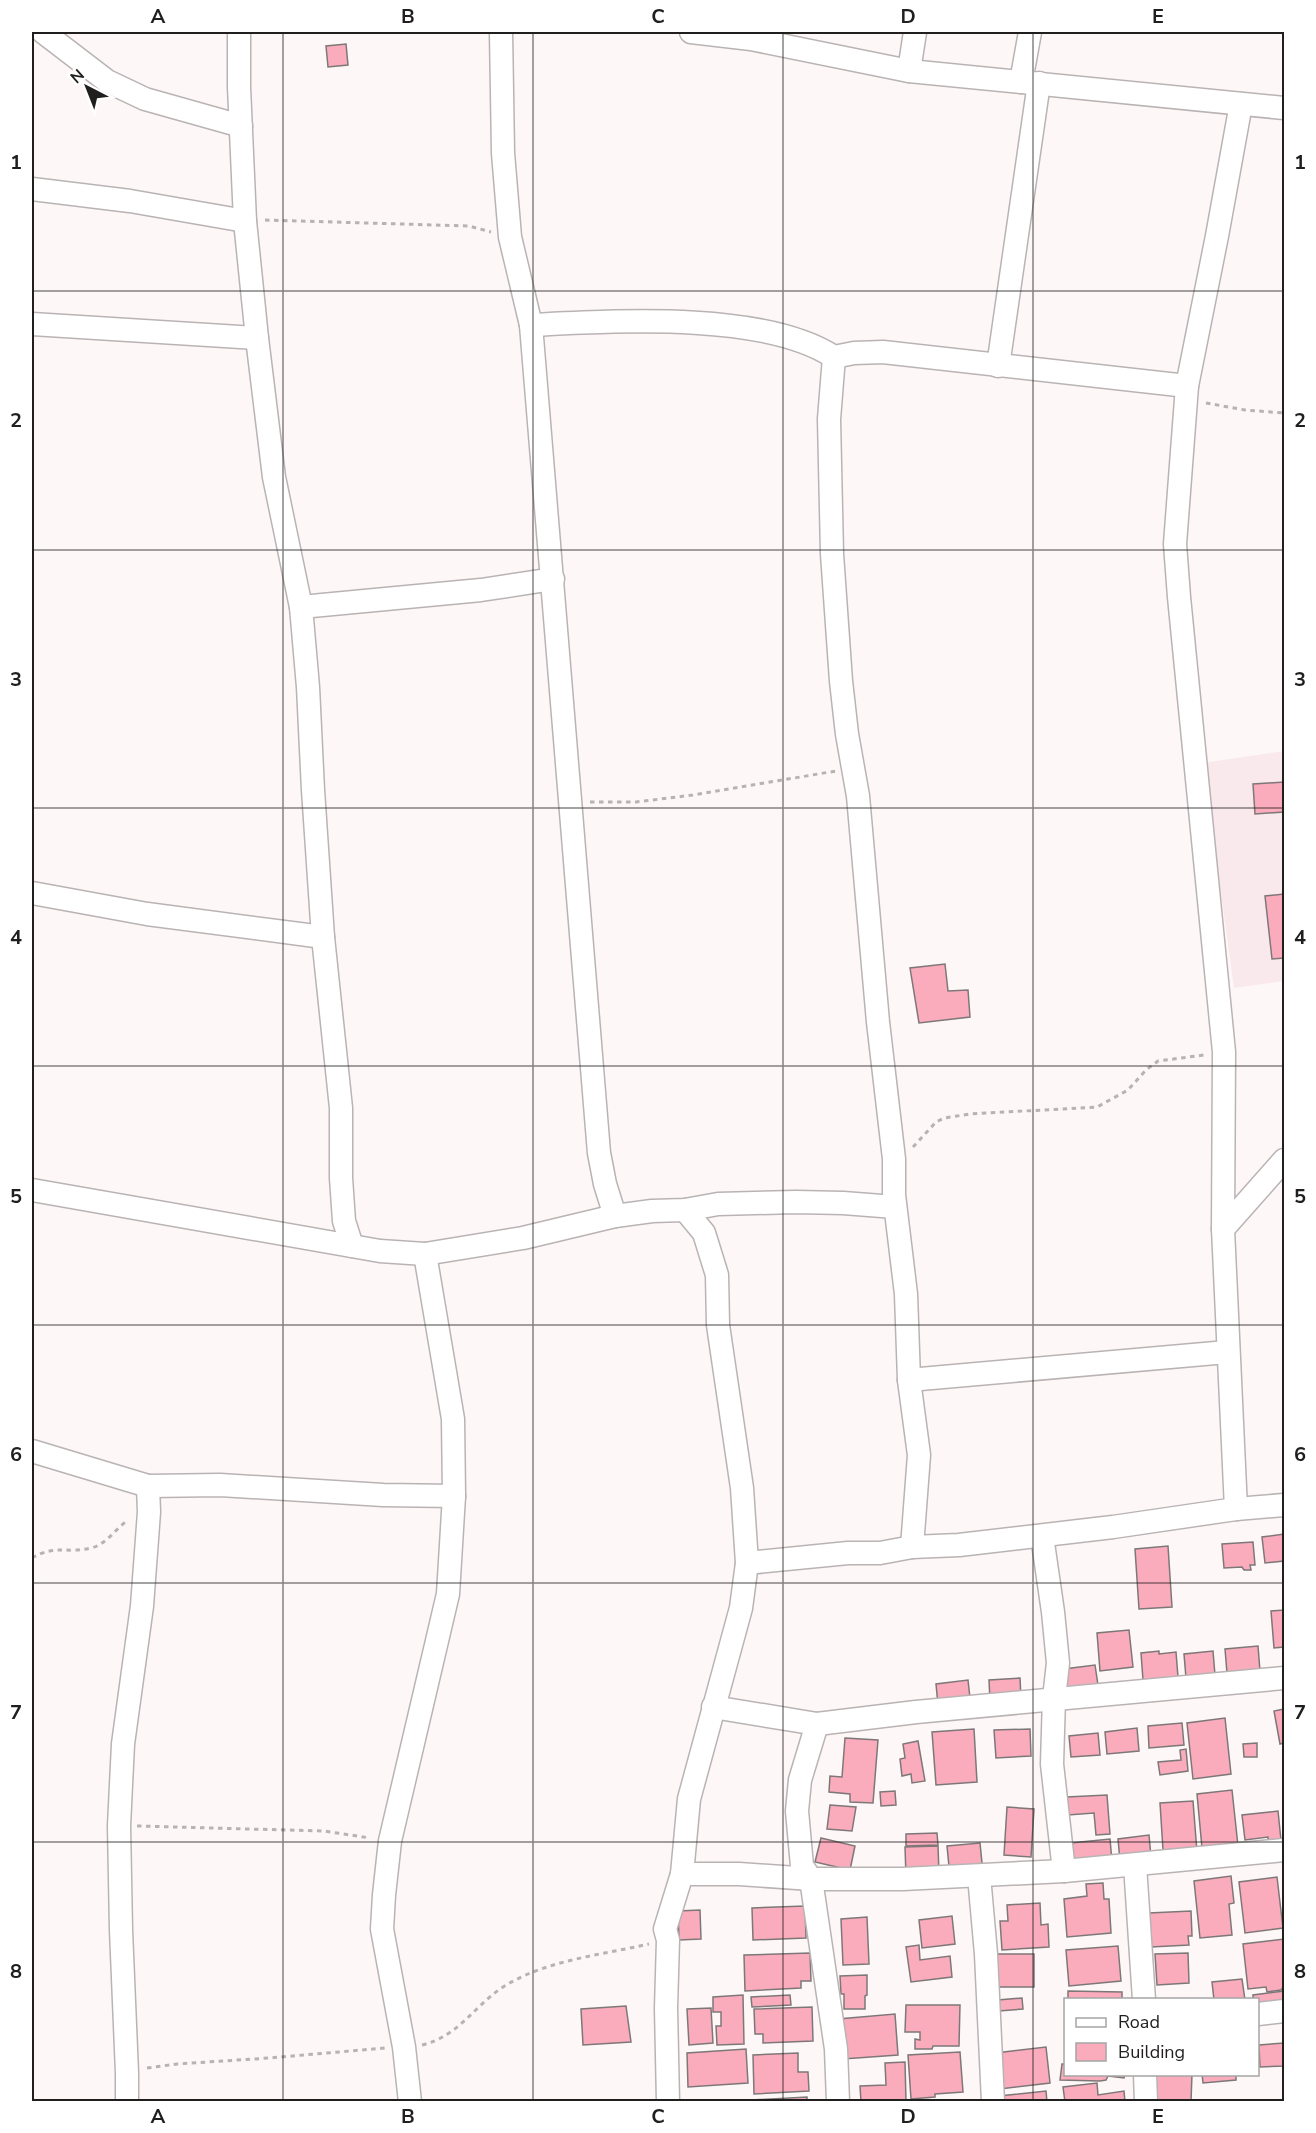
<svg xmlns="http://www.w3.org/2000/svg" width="1316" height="2133" viewBox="0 0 1316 2133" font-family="'Nunito Sans',sans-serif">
<rect width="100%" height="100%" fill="#fef7f8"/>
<path fill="#fae9ec" d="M1284,751V981L1234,988L1203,763Z"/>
<g fill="#faacbc" stroke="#7e7778" stroke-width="1.5">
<path d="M346,44L348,65L328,67L326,46Z"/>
<path d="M1284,782V812L1255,814L1253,784Z"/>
<path d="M1284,894V958L1272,959L1265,896Z"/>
<path d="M945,964L948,991L968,990L970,1017L919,1023L910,968Z"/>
<path d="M1284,1534V1561L1265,1563L1262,1537Z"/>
<path d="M1253,1542L1255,1565H1250L1251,1570H1244L1242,1567L1224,1568L1222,1544Z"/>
<path d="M1168,1546L1172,1607L1139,1609L1135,1549Z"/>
<path d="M1284,1610V1647L1274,1648L1271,1611Z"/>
<path d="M1129,1630L1133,1667L1100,1671L1097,1633Z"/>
<path d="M1258,1646L1260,1671L1227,1673L1225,1649Z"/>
<path d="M1159,1651V1654L1176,1652L1178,1677L1143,1680L1141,1653Z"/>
<path d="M1213,1651L1215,1675L1186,1678L1184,1654Z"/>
<path d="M1095,1665L1098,1685L1066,1689L1064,1669Z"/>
<path d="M1020,1678L1021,1698L990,1700L989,1680Z"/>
<path d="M968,1680L971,1707L938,1705L936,1684Z"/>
<path d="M1284,1709V1743L1280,1744L1274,1711Z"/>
<path d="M1225,1718L1231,1774L1193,1779L1187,1723Z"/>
<path d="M1182,1723L1184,1745L1149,1748L1148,1726Z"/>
<path d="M1137,1728L1139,1751L1107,1754L1105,1732Z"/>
<path d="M974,1729L977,1782L936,1785L932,1732Z"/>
<path d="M1030,1729L1031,1756L996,1758L994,1730Z"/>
<path d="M1098,1733L1100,1755L1071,1757L1069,1736Z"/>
<path d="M845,1738L878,1740L873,1803L850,1802V1794L829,1792L830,1776L842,1777Z"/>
<path d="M918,1741L925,1781L912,1783L911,1774L902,1776L900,1759L905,1758L903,1744Z"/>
<path d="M1257,1743V1757H1244L1243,1744Z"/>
<path d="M1186,1749L1188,1771L1160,1775L1158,1762L1181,1760L1180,1750Z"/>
<path d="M1232,1790L1238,1846L1202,1848L1197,1794Z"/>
<path d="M895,1791L896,1805L881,1806L880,1792Z"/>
<path d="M1107,1795L1110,1834L1096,1835L1094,1813L1068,1815L1067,1797Z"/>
<path d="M1193,1801L1197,1852L1179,1853V1849L1163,1850L1160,1803Z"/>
<path d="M830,1805L856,1807L852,1831L827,1829Z"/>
<path d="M1007,1807L1034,1809L1031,1857L1004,1855Z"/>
<path d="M1278,1811L1281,1840L1268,1842V1837L1245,1840L1242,1815Z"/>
<path d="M937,1833L938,1845L906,1846V1834Z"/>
<path d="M1149,1835L1151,1857L1120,1861L1118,1839Z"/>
<path d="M821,1838L855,1846L850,1870L815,1862Z"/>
<path d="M1110,1839L1112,1861L1073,1864L1071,1843Z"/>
<path d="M980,1843L983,1873L950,1877L947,1846Z"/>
<path d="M938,1846L939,1873L906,1877L905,1847Z"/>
<path d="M1231,1876L1234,1903L1229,1904L1232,1935L1200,1938L1194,1881Z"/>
<path d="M1277,1877L1283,1928L1245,1933L1239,1882Z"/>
<path d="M1103,1883L1104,1899H1109L1111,1933L1067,1937L1064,1899L1087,1896L1086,1884Z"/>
<path d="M1040,1903L1041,1925L1048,1924L1049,1947L1002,1950L1000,1921H1008L1007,1905Z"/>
<path d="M805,1906L806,1938L753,1940L752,1908Z"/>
<path d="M700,1910L701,1939L679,1940L678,1911Z"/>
<path d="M1191,1911L1192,1936H1188L1189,1945L1151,1947L1149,1913Z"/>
<path d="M952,1916L955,1944L922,1948L919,1920Z"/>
<path d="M867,1917L869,1964L843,1965L841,1919Z"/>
<path d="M1284,1939V1986L1281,1990L1267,1992L1266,1987L1248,1989L1243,1944Z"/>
<path d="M919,1945L920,1960L950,1956L952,1977L911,1982L906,1947Z"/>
<path d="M1118,1946L1121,1981L1069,1986L1066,1950Z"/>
<path d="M810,1953L811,1981H801V1988L745,1991L744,1955Z"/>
<path d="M1188,1953L1189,1983L1157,1985L1155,1954Z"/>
<path d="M986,1954H1034V1987H992Z"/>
<path d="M867,1975V1995L865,1996V2009H844V1994H841L840,1976Z"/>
<path d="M1242,1979L1245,2000H1214L1212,1982Z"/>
<path d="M1068,1991L1122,1992V2000H1068Z"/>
<path d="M1284,1991V2002L1258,2005V2000H1253V1995Z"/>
<path d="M743,1995L744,2044L717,2045L716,2026H721V2012H713V1997Z"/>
<path d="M790,1995L791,2005L752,2007L751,1997Z"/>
<path d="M1022,1998L1023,2009L999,2011L998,2000Z"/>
<path d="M906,2005H960L959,2046H933L932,2049H915V2039L920,2040V2032H905Z"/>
<path d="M626,2006L631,2042L583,2045L581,2009Z"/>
<path d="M812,2007L813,2041L763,2043V2034H755L754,2009Z"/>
<path d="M711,2008L713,2043L689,2045L687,2009Z"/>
<path d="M895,2014L898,2055L843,2059L838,2019Z"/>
<path d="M1284,2043V2066L1260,2067L1259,2045Z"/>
<path d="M1046,2047L1050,2083L1000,2089L996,2053Z"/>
<path d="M746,2049L748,2083L688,2087L687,2053Z"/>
<path d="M960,2052L963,2092L935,2094V2097L911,2099L908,2055Z"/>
<path d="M798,2053V2072H808L809,2091L754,2094L753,2055Z"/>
<path d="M905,2062L906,2102H861L860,2086L886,2085L885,2063Z"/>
<path d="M1062,2064H1066V2074H1125L1124,2078L1108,2076L1106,2080L1100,2081L1060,2080Z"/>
<path d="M1156,2074H1192L1191,2102H1155Z"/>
<path d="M1202,2074H1236V2080L1203,2083Z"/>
<path d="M1097,2083L1098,2095L1124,2091L1125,2102H1065L1063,2087Z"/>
<path d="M1046,2091L1047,2102H999V2096Z"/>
<path d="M807,2097V2102H752V2100Z"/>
</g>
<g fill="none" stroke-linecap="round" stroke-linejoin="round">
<defs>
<g id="minor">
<path d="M43,32L107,81L145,99L241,126"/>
<path d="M239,32V87L245,221L257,338L274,477L301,607L308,687L313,790L323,937L341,1108V1178L344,1221L352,1246"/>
<path d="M501,32L503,153L510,237L531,325L599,1153L605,1184L615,1216"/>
<path d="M691,32L751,39L909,71L1284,108"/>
<path d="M909,71L915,32"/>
<path d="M1021,82L1030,32"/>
<path d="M32,189L130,201L245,221"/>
<path d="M32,324L257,338"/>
<path d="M531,325C613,321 764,311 834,357L829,419L832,554L841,681L847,734L858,796L878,1022L894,1159V1195L906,1294L909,1380L919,1455L912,1547"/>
<path d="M834,357L854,353L883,352L1187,386"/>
<path d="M998,366L1039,83"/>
<path d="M301,607L481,590L553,579"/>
<path d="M32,893L147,914L323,937"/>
<path d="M32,1190L380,1251L425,1254L523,1238L615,1216L652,1211L685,1210L718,1204L796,1202L843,1203L895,1207"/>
<path d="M1223,1229L1284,1160"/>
<path d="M909,1380L1227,1352"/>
<path d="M32,1451L148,1486L220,1485L383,1495L454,1496"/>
<path d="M1236,1509L1223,1229L1224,1052L1179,597L1175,544L1187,386L1217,236L1241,104"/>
<path d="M1042,1536L1053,1612L1058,1663L1054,1698L1052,1764L1064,1871"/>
<path d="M747,1563L848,1553H880L912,1547L959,1545L1113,1527L1236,1509L1284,1505"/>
<path d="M713,1707L817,1724L916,1712L1284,1678"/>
<path d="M817,1724L800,1780L797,1811L802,1866L811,1879L836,2049L838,2102"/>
<path d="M1135,1865L1144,2000"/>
<path d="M682,1874H739L811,1879H903L1064,1871L1284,1850"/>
<path d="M979,1876L986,1954L993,2102"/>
<path d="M1258,2014L1284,2011"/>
<path d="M1145,2074L1146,2102"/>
<path d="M127,2102V2073L121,1930L119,1826L123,1744L142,1606L149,1512L148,1486"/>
<path d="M410,2102L404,2047L382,1929L384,1895L390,1841L448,1594L454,1496L453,1419L425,1254"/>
<path d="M668,2102L666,2008L668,1940L665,1929L682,1874L689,1799L741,1608L747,1563L742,1488L718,1325L717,1275L704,1233L685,1210"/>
</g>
</defs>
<use href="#minor" stroke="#bab3b4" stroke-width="25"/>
<g stroke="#b8b3b3" stroke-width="3" stroke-dasharray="4.5 4.5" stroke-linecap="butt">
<path d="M265,220L469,226L491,232"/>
<path d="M1206,403L1245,410L1284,413"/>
<path d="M590,802H636L693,795L836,771"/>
<path d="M913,1147L936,1122L944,1118L970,1114L1097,1107L1128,1090L1146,1070L1158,1061L1204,1055"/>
<path d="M32,1558C56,1544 67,1554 91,1548C106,1545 116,1528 128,1520"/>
<path d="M137,1826L324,1831L370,1838"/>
<path d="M422,2045C459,2036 473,2007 503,1987C546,1960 601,1955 649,1944"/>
<path d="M147,2068L177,2064L269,2058L385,2048"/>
</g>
<use href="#minor" stroke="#fff" stroke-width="22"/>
</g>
<path fill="none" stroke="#211e1e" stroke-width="1.5" stroke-opacity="0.55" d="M283,32V2102M533,32V2102M783,32V2102M1033,32V2102M32,291H1284M32,550H1284M32,808H1284M32,1066H1284M32,1325H1284M32,1583H1284M32,1842H1284"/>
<rect width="1316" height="2133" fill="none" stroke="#ffffff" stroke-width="66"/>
<rect x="1064" y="1998" width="195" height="78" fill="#ffffff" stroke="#a6a5a5" stroke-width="1.5"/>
<rect x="1076" y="2018" width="30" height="9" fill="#ffffff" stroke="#a6a5a5" stroke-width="1.5"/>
<text x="1118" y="2028" font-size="18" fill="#211e1e">Road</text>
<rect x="1076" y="2043" width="30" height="18" fill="#faacbc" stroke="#a6a5a5" stroke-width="1.5"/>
<text x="1118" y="2058" font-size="18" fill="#211e1e">Building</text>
<g transform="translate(87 87) rotate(318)" stroke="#ffffff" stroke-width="4.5" paint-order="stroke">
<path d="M0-4.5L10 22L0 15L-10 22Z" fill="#211e1e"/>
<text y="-9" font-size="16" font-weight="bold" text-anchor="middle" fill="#211e1e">N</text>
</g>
<rect x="33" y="33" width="1250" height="2067" fill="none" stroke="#211e1e" stroke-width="2"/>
<g font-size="20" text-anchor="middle" font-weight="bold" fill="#211e1e">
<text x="158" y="23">A</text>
<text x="408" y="23">B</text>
<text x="658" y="23">C</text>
<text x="908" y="23">D</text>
<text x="1158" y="23">E</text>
<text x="16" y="169">1</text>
<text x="1300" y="169">1</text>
<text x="16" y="427">2</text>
<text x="1300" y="427">2</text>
<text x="16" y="686">3</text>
<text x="1300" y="686">3</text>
<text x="16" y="944">4</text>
<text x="1300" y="944">4</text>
<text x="16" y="1203">5</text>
<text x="1300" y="1203">5</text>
<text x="16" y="1461">6</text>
<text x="1300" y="1461">6</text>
<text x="16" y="1719">7</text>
<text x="1300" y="1719">7</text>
<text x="16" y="1978">8</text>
<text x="1300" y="1978">8</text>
<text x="158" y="2123">A</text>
<text x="408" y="2123">B</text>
<text x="658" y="2123">C</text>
<text x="908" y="2123">D</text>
<text x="1158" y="2123">E</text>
</g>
</svg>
